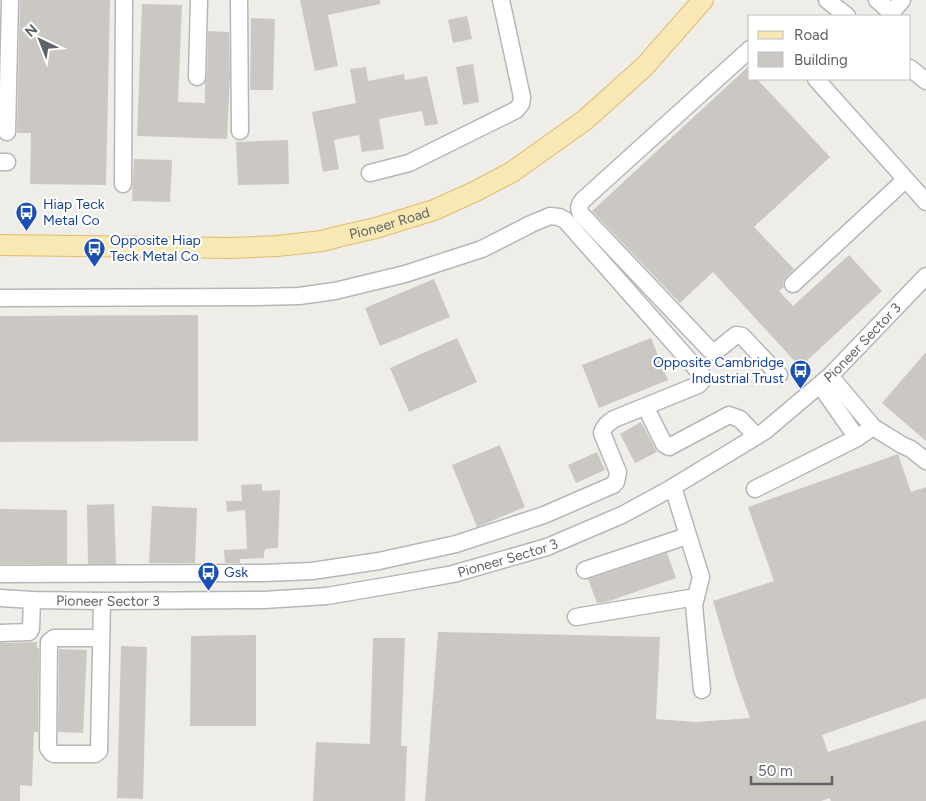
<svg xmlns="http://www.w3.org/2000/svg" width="926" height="801" viewBox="0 0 926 801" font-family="Figtree,sans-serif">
<rect width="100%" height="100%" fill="#efede7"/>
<g fill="#cbc8c4">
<path d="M20,0H110L106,185L30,184L31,133H17Z"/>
<path d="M300,0H380V4L328,15L338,66L315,71Z"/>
<path d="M142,4L182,5L178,102L205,103V82L207,77L208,31L229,32L230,77L227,139L137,136Z"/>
<path d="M467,16L472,39L453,43L448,20Z"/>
<path d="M251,18L275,19L273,90H250Z"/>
<path d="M473,64L479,102L463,105L456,67Z"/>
<path d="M750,65V79H757L830,157L754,227L794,269L786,277L783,282L784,287L779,291L793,306L849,255L882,291L800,367L713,272L680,303L592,211Z"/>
<path d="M366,67L368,81L404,74L405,80L427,76L438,124L425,126L422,111L379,119L384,149L362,152L359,135L334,140L339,169L323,172L312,112L356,103L350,69Z"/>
<path d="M288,140L289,184L238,185L236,142Z"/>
<path d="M134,159L172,160L170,202L132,201Z"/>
<path d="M434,279L450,317L380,346L365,308Z"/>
<path d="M198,315V441L0,442V316Z"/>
<path d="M457,338L477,382L409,412L390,368Z"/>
<path d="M651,338L668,380L599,408L582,365Z"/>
<path d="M926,352V441L882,403Z"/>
<path d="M641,422L657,452L635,463L620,434Z"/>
<path d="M500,445L525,507L477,527L452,465Z"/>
<path d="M597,452L605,470L576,483L568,465Z"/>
<path d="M898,454L911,492L926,487V698L822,735L828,752L926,720V801H831L830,798L821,801H425L438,632L660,637L656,719L696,722L750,718L736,679L713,601L774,581L748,507Z"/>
<path d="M262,484V491L280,490L278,548L265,549V551H264V558L240,559V563H225L224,550L247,549L245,510L227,512L226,501H242L241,485Z"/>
<path d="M114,504L116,564H88L87,505Z"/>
<path d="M152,506L197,508L195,563H149Z"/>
<path d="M0,509L67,510V564H0Z"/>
<path d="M667,553L676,578L606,602L597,603L588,579Z"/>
<path d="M256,635V726H190L191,636Z"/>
<path d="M373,638H405L401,746H407L405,801H313L316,742L370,744Z"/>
<path d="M37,642V648H39L38,732H34L32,786L20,785V801H0V643Z"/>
<path d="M121,646L147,647L143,799L117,798Z"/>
<path d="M59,649L87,650L83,733L58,732Z"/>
</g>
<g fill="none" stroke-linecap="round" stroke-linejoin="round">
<defs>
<g id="minor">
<path d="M239,0L240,131"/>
<path d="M827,0L847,16"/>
<path d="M877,0L892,13"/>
<path d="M889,16L902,0"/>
<path d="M750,49L583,200C579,205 578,208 581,214L710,350L715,352L736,335L742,336L779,375"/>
<path d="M910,68L926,81"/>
<path d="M197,77L199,0"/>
<path d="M816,79L926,202"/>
<path d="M7,132L10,0"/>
<path d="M0,162H7"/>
<path d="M370,173L409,163L516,110L521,104L522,97L501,0"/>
<path d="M123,184L124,0"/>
<path d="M793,284L905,180"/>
<path d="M0,298L256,297L299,296L335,291L405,274L482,249L531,224L550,216L559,217L565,220L702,375L703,379L702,381L698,385L614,419C608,423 604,426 602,433L618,472L616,482L613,485L544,515L456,544L379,561L312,571L264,573L0,574"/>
<path d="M830,376L873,427L902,445L911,449L926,461"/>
<path d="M820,385L857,438"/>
<path d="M650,416L664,444L669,447L729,415L740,419L756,436"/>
<path d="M673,487L701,577L694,605L702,690"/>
<path d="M755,489L857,438L873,427"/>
<path d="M585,570L687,536"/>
<path id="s1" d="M0,598L32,600L102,601L264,600L327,596L403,583L453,574L547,547L622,515L668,490L765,431L830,376L926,276"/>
<path d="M576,617L696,597"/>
<path d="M0,633L29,632L31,629L32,600"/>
<path d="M101,638H54L49,642L48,748L52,753L54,754H95L99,751L102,601"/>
</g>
<g id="major">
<path id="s2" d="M0,245L231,248L277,246L322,241L341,236L376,228L434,210L474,192L512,172L585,120L645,66L703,0"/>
</g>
</defs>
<use href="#minor" stroke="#b4b7ba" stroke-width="19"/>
<use href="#major" stroke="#e4ba6b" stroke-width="22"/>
<use href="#minor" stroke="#fff" stroke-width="16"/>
<use href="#major" stroke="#f7e8b4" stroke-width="20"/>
</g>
<defs>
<symbol id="bus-pin" viewBox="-11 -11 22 30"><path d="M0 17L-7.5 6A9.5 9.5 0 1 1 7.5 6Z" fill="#1a4fb4" stroke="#fff"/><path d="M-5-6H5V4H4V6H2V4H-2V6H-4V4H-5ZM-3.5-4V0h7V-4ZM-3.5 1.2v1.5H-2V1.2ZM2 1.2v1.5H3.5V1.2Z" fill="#fff"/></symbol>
</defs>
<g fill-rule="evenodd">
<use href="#bus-pin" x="14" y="200" width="25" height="34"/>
<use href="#bus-pin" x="82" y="236" width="25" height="34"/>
<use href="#bus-pin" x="788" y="358" width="25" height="34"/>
<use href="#bus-pin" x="196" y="560" width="25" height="34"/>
</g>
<g text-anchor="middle" stroke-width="4.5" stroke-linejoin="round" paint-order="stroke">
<g font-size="14" fill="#164399" stroke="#fff" text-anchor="start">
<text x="43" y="209">Hiap Teck<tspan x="43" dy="16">Metal Co</tspan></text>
<text x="110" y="245">Opposite Hiap<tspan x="110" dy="16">Teck Metal Co</tspan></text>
<text x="784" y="367" text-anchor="end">Opposite Cambridge<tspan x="784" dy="16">Industrial Trust</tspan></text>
<text x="224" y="577">Gsk</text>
</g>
<g font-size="14" fill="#5f6266" stroke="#fff">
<text dy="5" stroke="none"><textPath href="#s2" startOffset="392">Pioneer Road</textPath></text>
<text dy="5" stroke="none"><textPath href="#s1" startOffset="932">Pioneer Sector 3</textPath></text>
<text dy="5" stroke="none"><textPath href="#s1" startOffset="512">Pioneer Sector 3</textPath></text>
<text dy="5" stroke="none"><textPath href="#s1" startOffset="108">Pioneer Sector 3</textPath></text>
</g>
</g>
<rect x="748" y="15" width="162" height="65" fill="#ffffff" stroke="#bfc0c2"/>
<rect x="758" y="31" width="25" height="8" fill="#f7e8b4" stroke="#bfc0c2"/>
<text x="794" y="40" font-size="15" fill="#5f6266">Road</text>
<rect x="758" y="52" width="25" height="15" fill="#cbc8c4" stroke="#bfc0c2"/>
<text x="794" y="65" font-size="15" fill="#5f6266">Building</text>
<g transform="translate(40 40) rotate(317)" stroke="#ffffff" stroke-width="4" paint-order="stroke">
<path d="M0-4L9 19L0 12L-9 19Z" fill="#5f6266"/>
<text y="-8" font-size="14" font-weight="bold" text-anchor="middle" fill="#5f6266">N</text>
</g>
<path d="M751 776v8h81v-8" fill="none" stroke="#5f6266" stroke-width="2.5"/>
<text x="758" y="776" font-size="15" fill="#5f6266" stroke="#ffffff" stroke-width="4" paint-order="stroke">50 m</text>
</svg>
